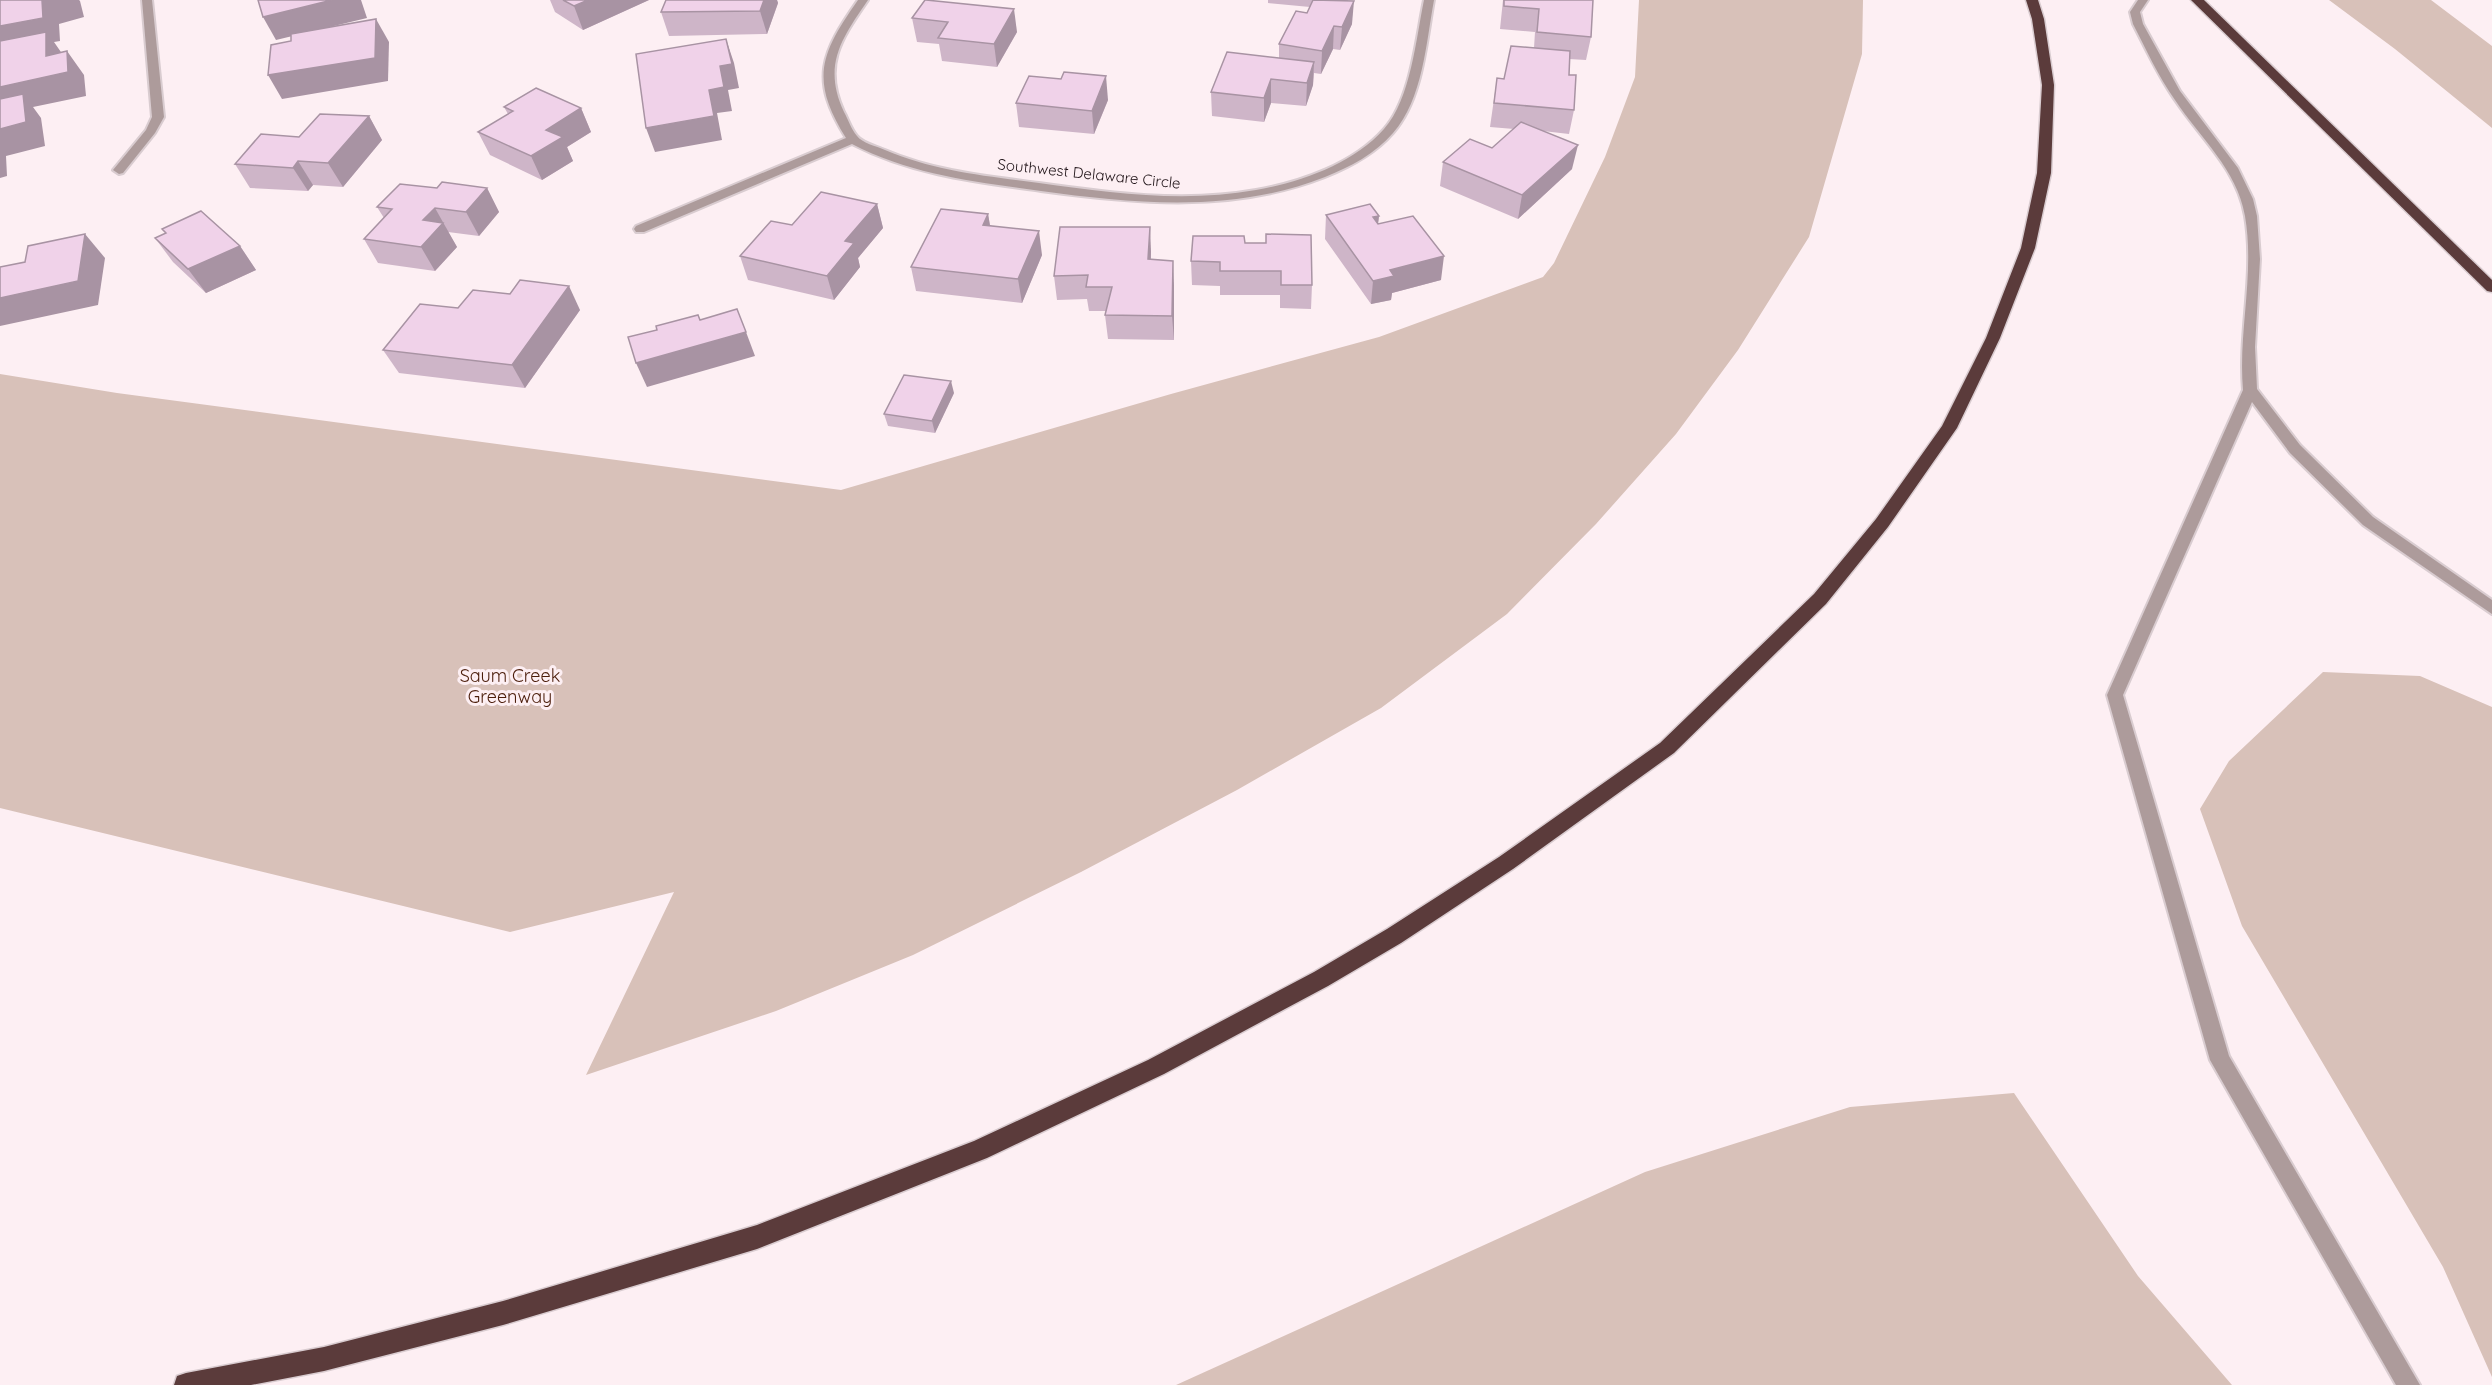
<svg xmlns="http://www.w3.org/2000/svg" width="2492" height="1385" viewBox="0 0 2492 1385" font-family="Quicksand,sans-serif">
<rect width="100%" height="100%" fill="#fdeff3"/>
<g fill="#d8c1b9">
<path d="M1639,0H1863L1862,54L1809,237L1738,350L1676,434L1596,524L1507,614L1381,708L1237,790L1081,872L913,955L776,1011L586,1075L674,892L510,932L0,808V374L117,393L841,490L1171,394L1379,337L1543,277L1554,263L1605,157L1635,77Z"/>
<path d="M2329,0H2431L2492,46V128L2395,49Z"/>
<path d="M2323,672L2420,676L2492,707V1377L2443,1267L2242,926L2200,809L2229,761Z"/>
<path d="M2014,1093L2138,1276L2232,1385H1176L1645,1172L1850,1107Z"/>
</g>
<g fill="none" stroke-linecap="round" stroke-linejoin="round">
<defs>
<path id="service" d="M2138,0H2148L2140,12L2143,24L2180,91L2238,168L2253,199L2257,216L2260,259L2255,347L2257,389L2300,445L2373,517L2492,600V614L2363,525L2290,453L2252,402L2123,695L2229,1056L2420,1385H2396L2210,1060L2107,695L2243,390C2238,332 2255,274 2245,216C2237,169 2200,138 2175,100C2158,76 2146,49 2133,24L2130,12Z"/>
<g id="minor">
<path d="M142,0H152L164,117L155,133L123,173L119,174L113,170L146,130L152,117Z"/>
<path d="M858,0H868C842,38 822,65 844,112C848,119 851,129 857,136C862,143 876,146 885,150C934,171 986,176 1039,183C1110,193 1184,203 1256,190C1301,182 1353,164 1384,129C1411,99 1416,38 1424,0H1434C1426,43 1423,99 1393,133C1375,154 1350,167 1325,177C1233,213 1137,204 1041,191C976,182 912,175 852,144L644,232H636L634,229L636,226L846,138C809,79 821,53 858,0Z"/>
</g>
<g id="motorway">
<path d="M2026,0H2038L2044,19L2054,85L2051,173L2035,248L2000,338L1957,428L1888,527L1826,604L1674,753L1513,869L1401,943L1328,986L1164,1074L987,1158L757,1249L503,1325L324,1371L251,1385H174L177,1376L186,1373L324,1347L503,1301L757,1225L974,1141L1148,1060L1314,972L1387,929L1499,857L1660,743L1814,594L1876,519L1942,426L1986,338L2021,248L2037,173L2042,85L2032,19Z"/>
<path d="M2191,0H2204L2492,280V292L2487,291Z"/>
</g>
</defs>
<use href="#service" stroke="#d9ccd0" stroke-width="4"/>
<use href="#minor" stroke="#d9ccd0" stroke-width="4"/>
<use href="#motorway" stroke="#d9ccd0" stroke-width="3"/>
<use href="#service" fill="#ad9b9b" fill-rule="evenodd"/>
<use href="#minor" fill="#ad9b9b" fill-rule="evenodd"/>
<use href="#motorway" fill="#5b3b3b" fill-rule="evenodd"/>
</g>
<g fill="#ceb5c8">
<path d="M550,0H649L583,30L555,12Z"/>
<path d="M666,0H777L778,3L767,34L669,36L661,12Z"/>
<path d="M925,0L1017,32L997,67L942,61L939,44L917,42L912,18Z"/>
<path d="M1268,0H1348L1352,24L1340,50L1333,49L1321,74L1314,73L1313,85L1306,106L1271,103L1264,122L1212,116L1211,92L1279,58V44L1307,13L1310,7L1268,3Z"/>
<path d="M1503,0H1593L1591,37L1586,60L1569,59V75L1574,110L1569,134L1543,131L1572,169L1518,219L1440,186L1443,162L1492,148L1514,129L1490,127L1497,78L1504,79L1534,48L1535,32L1500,29Z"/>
<path d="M1061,79L1108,100L1094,134L1019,127L1016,103Z"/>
<path d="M504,107L581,108L591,132L567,147L573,161L542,180L490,155L478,132L508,114Z"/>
<path d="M369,116L382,140L343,187L313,185L308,191L250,188L235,164Z"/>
<path d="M437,188H487L499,212L479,236L448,232L457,247L435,271L378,263L364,239L384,218L377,207Z"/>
<path d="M877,204L883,228L858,258L860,267L834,300L748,280L740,256L792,225Z"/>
<path d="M988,214L990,225L1042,255L1022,303L916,291L911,267Z"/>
<path d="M1326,215L1379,216L1378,224L1441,280L1392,293L1391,300L1371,304L1325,239Z"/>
<path d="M162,229L240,246L256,270L206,293L173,262L155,238L166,233Z"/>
<path d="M1245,243L1312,285L1311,309L1280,308V295H1220V286L1192,285L1191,261Z"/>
<path d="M1151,251V260L1174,285V340L1108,339L1105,315L1106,311H1089L1087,299L1057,300L1054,276Z"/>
<path d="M510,294L580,310L525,388L399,373L383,350L458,308Z"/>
<path d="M954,393L935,433L888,426L884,414Z"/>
</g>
<g fill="#a893a3">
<path d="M42,0H79L80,1L84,17L59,24L60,41L54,42L63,55L67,51L84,75L86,96L33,107L41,118L45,146L6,156L7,176L0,178V26Z"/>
<path d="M332,0H361L367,18L276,40L263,17Z"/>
<path d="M588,0H649L583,30L574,6Z"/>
<path d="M764,0H777L778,3L767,34L760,11Z"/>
<path d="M1354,1L1352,24L1340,50L1342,27Z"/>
<path d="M1014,9L1017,32L997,67L994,44Z"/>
<path d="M376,19L389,42L388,81L282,99L268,75Z"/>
<path d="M1334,26L1333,49L1321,74L1322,51Z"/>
<path d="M726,39L734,63L739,88L728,90L732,111L717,113L722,140L655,152L646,128L709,90Z"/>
<path d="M1314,62L1313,85L1306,106L1307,83Z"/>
<path d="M1106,76L1108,100L1094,134L1092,111Z"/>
<path d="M1271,79V103L1264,122V98Z"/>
<path d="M581,108L591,132L567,147L573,161L542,180L531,156L546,130Z"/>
<path d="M369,116L382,140L343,187L328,163Z"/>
<path d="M1578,145L1572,169L1518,219L1522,195Z"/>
<path d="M298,161L313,185L308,191L293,168Z"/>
<path d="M487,188L499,212L479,236L466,212Z"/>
<path d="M877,204L883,228L858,258L860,267L834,300L827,276L845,241Z"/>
<path d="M435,208L457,247L435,271L421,247L423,220Z"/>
<path d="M988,214L992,238L983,225Z"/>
<path d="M1379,216L1376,239L1373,217Z"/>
<path d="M1150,227L1151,251L1150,283L1148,259Z"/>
<path d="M1039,231L1042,255L1022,303L1018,279Z"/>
<path d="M85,234L105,258L98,305L0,326V298Z"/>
<path d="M240,246L256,270L206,293L188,269Z"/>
<path d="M1444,256L1441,280L1392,293L1391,300L1371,304L1373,281L1390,270Z"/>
<path d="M1173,261L1174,285V340L1172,316Z"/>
<path d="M569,286L580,310L525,388L512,365Z"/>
<path d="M746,332L755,356L647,387L636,363Z"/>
<path d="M951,381L954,393L935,433L932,421Z"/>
</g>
<g fill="#f0d2e9" stroke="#a893a3" stroke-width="1.5">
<path d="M0,0H44H42L43,18L0,26Z"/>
<path d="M258,0H332L263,17Z"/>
<path d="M563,0H588L574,6Z"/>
<path d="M666,0H764L760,11L661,12Z"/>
<path d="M925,0H926L1014,9L994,44L938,38L948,22L912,18Z"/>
<path d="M1313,0L1354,1L1342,27L1334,26L1322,51L1279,44L1296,11L1307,13Z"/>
<path d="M1504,0H1593L1591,37L1537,32L1539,9L1504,6Z"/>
<path d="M376,19L375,58L268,75L271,45L291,41V34Z"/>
<path d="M46,32V56L67,51L68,72L0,87V41Z"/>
<path d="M726,39L732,64L720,66L724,87L709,90L714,116L646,128L636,54Z"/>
<path d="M1511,46L1570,51L1569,75H1576L1574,110L1494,103L1497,78L1504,79Z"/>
<path d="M1227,52L1314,62L1307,83L1271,79L1264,98L1211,92Z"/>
<path d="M1064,72L1106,76L1092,111L1016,103L1029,76L1061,79Z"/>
<path d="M536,88L581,108L546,130L563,137L531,156L478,132L513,111L504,107Z"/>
<path d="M23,94L26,122L0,129V99Z"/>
<path d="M320,114L369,116L328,163L298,161L293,168L235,164L261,134L299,137Z"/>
<path d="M1521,122L1578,145L1522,195L1443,162L1470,139L1492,148Z"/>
<path d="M442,182L487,188L466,212L435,208L423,220L443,223L421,247L364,239L392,209L377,207L400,184L437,188Z"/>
<path d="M821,192L877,204L845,241L854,243L827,276L740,256L771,221L792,225Z"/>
<path d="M1370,204L1379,216L1373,217L1378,224L1413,216L1444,256L1390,270L1394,276L1373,281L1326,215Z"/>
<path d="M941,209L988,214L983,225L1039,231L1018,279L911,267Z"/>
<path d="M201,211L240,246L188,269L155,238L166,233L162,229Z"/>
<path d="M1060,227H1150L1148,259L1173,261L1172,316L1105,315L1112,287H1086L1088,275L1054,276Z"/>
<path d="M85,234L78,281L0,298V267L25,262L28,246Z"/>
<path d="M1266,234L1311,235L1312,285H1281V271H1220V262L1191,261L1193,236H1244L1245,243H1266Z"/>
<path d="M520,280L569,286L512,365L383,350L420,304L458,308L473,290L510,294Z"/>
<path d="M737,309L746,332L636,363L628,337L657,330L656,326L698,315L700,320Z"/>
<path d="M904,375L951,381L932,421L884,414Z"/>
</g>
<g text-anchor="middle" stroke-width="6" stroke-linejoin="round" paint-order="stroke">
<g font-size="15" fill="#1f1317" stroke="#fdeff3">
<text transform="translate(1089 174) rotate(6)" y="5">Southwest Delaware Circle</text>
</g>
<g font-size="18" fill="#4b1d0a" stroke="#fdeff3">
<text x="510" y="682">Saum Creek<tspan x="510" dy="21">Greenway</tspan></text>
</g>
</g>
</svg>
